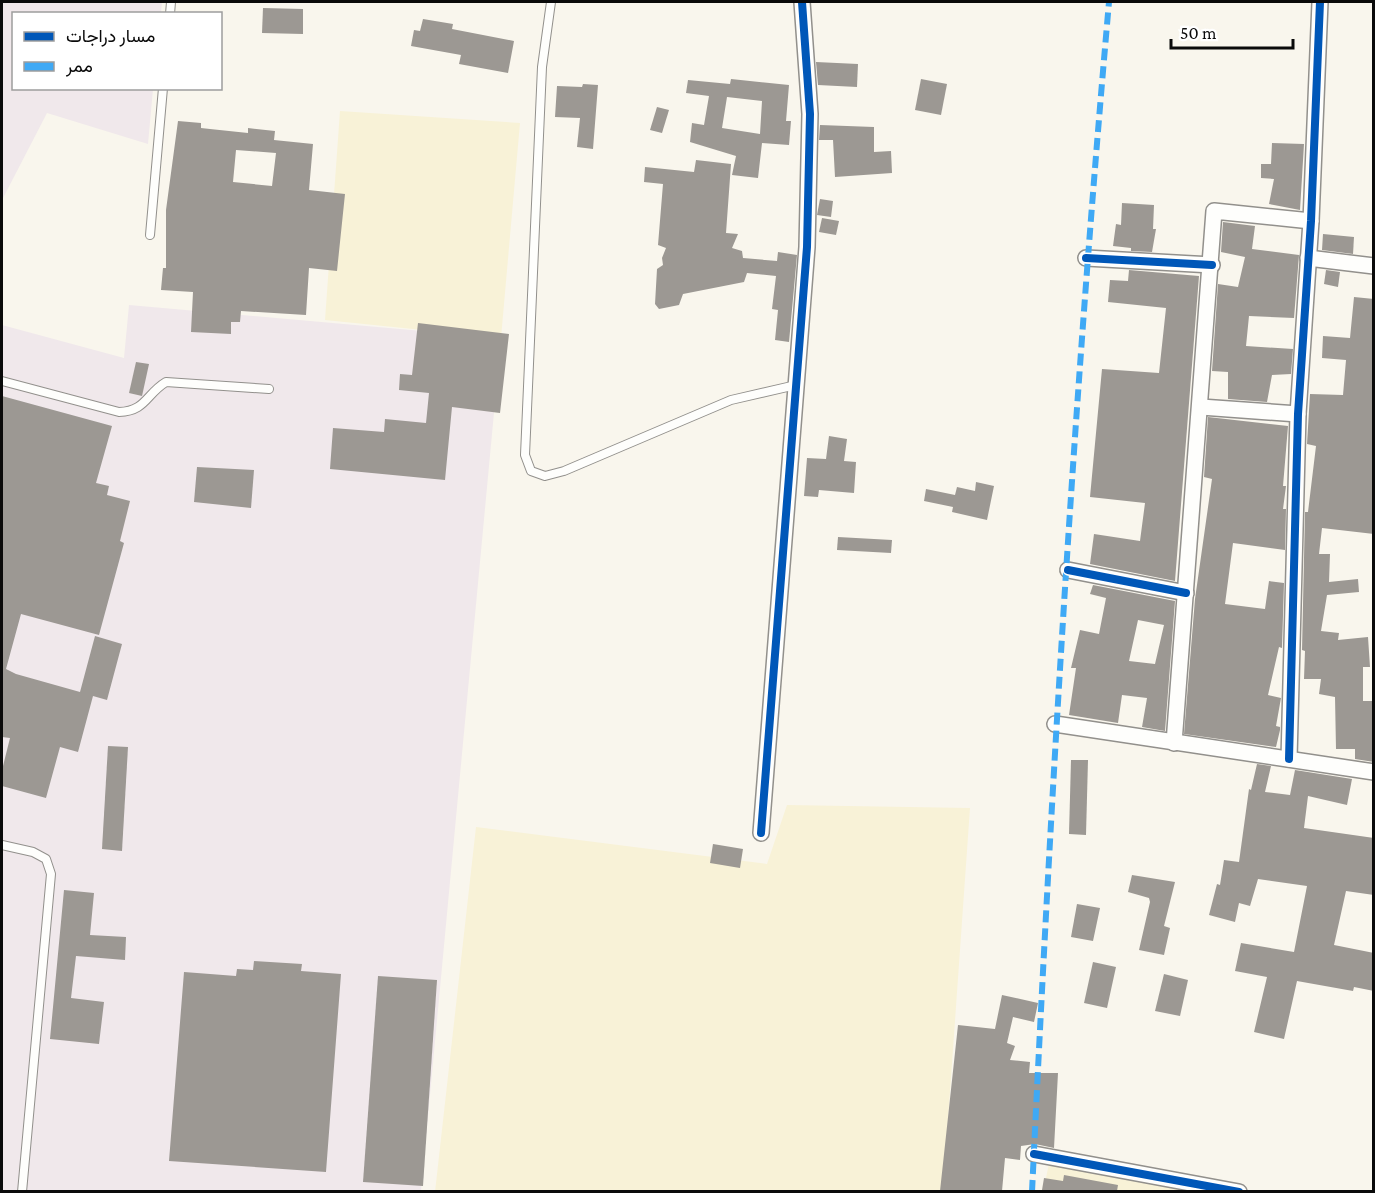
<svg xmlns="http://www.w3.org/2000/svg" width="1375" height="1193" viewBox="0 0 1375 1193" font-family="'Crimson Pro',Vazirmatn,serif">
<rect width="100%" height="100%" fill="#f9f6ed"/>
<g fill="#f0e8eb">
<path d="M2,2H162L161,13L14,14V88L153,89L148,144L47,113L2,200Z"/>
<path d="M129,305L501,338L421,1191H2V325L124,358Z"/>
</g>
<g fill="#f8f2d7">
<path d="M340,111L520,123L501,338L325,320Z"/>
<path d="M787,805L970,808L943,1191L435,1192L476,827L767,864Z"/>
<path d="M1050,1159L1203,1192H1043Z"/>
</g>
<g fill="#9c9893" fill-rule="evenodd">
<path d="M263,8L303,9V34L262,33Z"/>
<path d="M423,19L453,24L452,29L514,41L508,73L459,64L461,55L411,46L414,30L420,31Z"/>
<path d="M816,62L858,64L857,87L818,85Z"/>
<path d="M731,79L789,85L786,121H791L789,145L762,143L758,178L732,175L736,156L690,142L692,123L704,125L709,96L686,93L688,80L730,84ZM727,97L762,101L760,134L722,128Z"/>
<path d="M921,79L947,84L941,115L915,110Z"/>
<path d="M583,84L598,85L593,149L577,147L580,118L555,117L557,86L582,87Z"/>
<path d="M657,107L669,110L662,133L650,130Z"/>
<path d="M178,121L201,123V128L210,129L248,133V128L275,131L274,140L313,144L309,190L345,194L337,271L309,268L306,315L241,311L240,322H231V334L191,332L193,292L161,290L163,268H166V210ZM236,150L276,153L272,186L233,182Z"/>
<path d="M820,125L874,127V152L891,151L892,173L835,177L833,140H819Z"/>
<path d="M1272,143L1304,144L1300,210L1269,204L1274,179L1261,178V164H1271Z"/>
<path d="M696,160L731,164L726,233L738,234L732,248L742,251L743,258L777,261L778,252L797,255L789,342L775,340L778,310L772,309L776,276L747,273L744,282L683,294L679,305L659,309L655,304L657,269L663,265L662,258L666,248L658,245L663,184L644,182L645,167L694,172Z"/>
<path d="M820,199L833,201L831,217L817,215Z"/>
<path d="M1122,203L1154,205L1153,229H1156L1152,252L1131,251V248L1113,246L1116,224L1121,225Z"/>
<path d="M822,218L839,221L836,235L819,232Z"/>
<path d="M1223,222L1255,226L1252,249L1299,255L1294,318L1249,316L1246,346L1293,349L1291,374L1272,375L1267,402L1228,399V372L1212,371L1218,284L1238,287L1245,257L1221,252Z"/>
<path d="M1323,234L1354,237L1353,254L1322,250Z"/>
<path d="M1129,270L1199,276L1175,581L1090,564L1094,534L1140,541L1145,503L1090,497L1102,369L1159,373L1166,308L1108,302L1110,280L1128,281Z"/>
<path d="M1326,270L1340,272L1338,287L1324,284Z"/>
<path d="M1354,297L1374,299V534L1322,528L1319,554H1330L1329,582L1358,579L1359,592L1327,595L1321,631L1339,633L1338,640L1368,637L1370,667H1363V701H1374V762L1355,759V749H1336L1335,697L1319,694L1321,679H1304L1305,651L1302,650L1305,512H1308L1316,446L1307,444L1310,394L1343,395L1346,360L1322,358L1323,336L1350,338Z"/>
<path d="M418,323L509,334L500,413L452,407L445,480L330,469L333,428L384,432L385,419L426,423L429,393L399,390L400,374L412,375Z"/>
<path d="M136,362L149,364L142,396L129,393Z"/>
<path d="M2,396L112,426L96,483L109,486L107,495L130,501L120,541L124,543L99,635L21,614L6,669L16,674L80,692L95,636L122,644L107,700L93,696L78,752L60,747L46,798L2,786V770L10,738L2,737Z"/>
<path d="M1208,417L1288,426L1283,486H1286L1283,509H1286L1285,550L1233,543L1225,604L1265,609L1269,581L1284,583L1282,648L1279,647L1268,695L1281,698L1276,726L1280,727V730L1276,747L1184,734L1195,599L1212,479L1204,477Z"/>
<path d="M829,436L847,439L844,461L856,462L854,493L819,490L818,497L804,496L807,458L826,459Z"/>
<path d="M197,467L254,470L251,508L194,502Z"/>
<path d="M976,482L994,486L987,520L952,512L953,507L924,501L926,489L955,495L957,487L975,491Z"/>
<path d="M838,537L892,540L891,553L837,550Z"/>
<path d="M1093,585L1175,601L1165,731L1142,727L1147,698L1122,695L1118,723L1069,715L1076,668H1071L1080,630L1099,634L1106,598L1090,594ZM1138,620L1164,625L1155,664L1129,661Z"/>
<path d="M108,746L128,747L122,851L102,849Z"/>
<path d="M1071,760H1088L1086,835L1069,834Z"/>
<path d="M1257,764L1271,766L1265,792L1290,795L1295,770L1352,779L1347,805L1308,796L1304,828L1374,838V895L1346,891L1334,945L1374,953V991L1354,987L1353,991L1297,981L1284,1039L1254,1032L1267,977L1235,971L1241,943L1294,952L1307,886L1258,879L1250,906L1239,903L1235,922L1209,915L1217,884L1220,885L1224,860L1239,862L1249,789L1251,790Z"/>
<path d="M713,844L743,849L740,868L710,863Z"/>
<path d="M1132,875L1175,882L1164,926L1170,928L1164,955L1139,950L1150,902L1149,898L1128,892Z"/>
<path d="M64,890L94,893L90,935L126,937L125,960L76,956L71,998L104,1002L99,1044L50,1039Z"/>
<path d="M1077,904L1100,908L1093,941L1071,937Z"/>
<path d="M254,961L302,964L301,971L341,974L326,1172L169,1161L184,972L236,976L237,969L253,970Z"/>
<path d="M1093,962L1116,967L1107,1008L1084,1003Z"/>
<path d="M1164,974L1188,980L1180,1016L1155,1011Z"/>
<path d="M378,976L437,980L423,1186L363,1182Z"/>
<path d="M1002,995L1038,1003L1034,1022L1013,1017L1007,1043L1015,1046L1010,1060L1030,1062L1029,1073H1058L1054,1148L1035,1144L1021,1146L1020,1160L1005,1158L1002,1191H940L958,1025L995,1029Z"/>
<path d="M1064,1175L1118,1185L1117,1191L1042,1190L1044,1178L1063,1181Z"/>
</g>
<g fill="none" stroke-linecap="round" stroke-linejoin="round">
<defs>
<g id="service">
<path d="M551,2L542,67L525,455L531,471L545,476L564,471L731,400L796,385"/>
<path d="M170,14L171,2"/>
<path d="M150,235L163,88"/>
<path d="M2,381L119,412C146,411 146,394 166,382L269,389"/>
<path d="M2,845L33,852L46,859L51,874L22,1192"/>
</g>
<g id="minor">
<path d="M1086,258L1212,265"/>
<path d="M1308,258L1374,266"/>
<path d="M1201,407L1298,414"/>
<path d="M1068,570L1186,593"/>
<path d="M1055,724L1374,772"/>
<path d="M1174,743L1214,211L1311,221"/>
<path d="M1289,759L1298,414L1311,221L1320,2"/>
<path d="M761,833L807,247L810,114L802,2"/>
<path d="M1034,1154L1239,1192"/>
</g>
</defs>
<use href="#service" stroke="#92908c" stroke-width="10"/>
<use href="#minor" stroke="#92908c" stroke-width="18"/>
<use href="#service" stroke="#fefefc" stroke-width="8"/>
<use href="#minor" stroke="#fefefc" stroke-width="15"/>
<path stroke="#3fa9f5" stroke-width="6" stroke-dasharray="12 6" stroke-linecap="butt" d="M1032,1192C1051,794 1074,398 1109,2"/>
<defs>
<g id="cycleway">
<path d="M1086,258L1212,265"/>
<path d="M1068,570L1186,593"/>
<path d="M1289,759L1298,414L1311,221L1320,2"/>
<path d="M761,833L807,247L810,114L802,2"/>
<path d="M1034,1154L1239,1192"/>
</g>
</defs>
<use href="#cycleway" stroke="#fff" stroke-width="11"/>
<use href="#cycleway" stroke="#0057b8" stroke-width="8"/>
</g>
<rect width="1375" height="1193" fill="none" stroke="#0a0a0a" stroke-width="6"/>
<rect x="12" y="12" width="210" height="78" fill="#ffffff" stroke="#9d9d9d" stroke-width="1.5"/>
<rect x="24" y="32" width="30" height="9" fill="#0057b8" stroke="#9d9d9d" stroke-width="1.5"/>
<text x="66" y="42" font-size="18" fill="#0a0a0a">مسار دراجات</text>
<rect x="24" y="62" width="30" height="9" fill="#3fa9f5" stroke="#9d9d9d" stroke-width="1.5"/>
<text x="66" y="72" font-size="18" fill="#0a0a0a">ممر</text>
<path d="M1171 39v9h122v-9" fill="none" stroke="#0a0a0a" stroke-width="3"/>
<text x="1180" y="39" font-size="18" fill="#0a0a0a" stroke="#ffffff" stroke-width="4.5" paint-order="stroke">50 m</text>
</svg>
